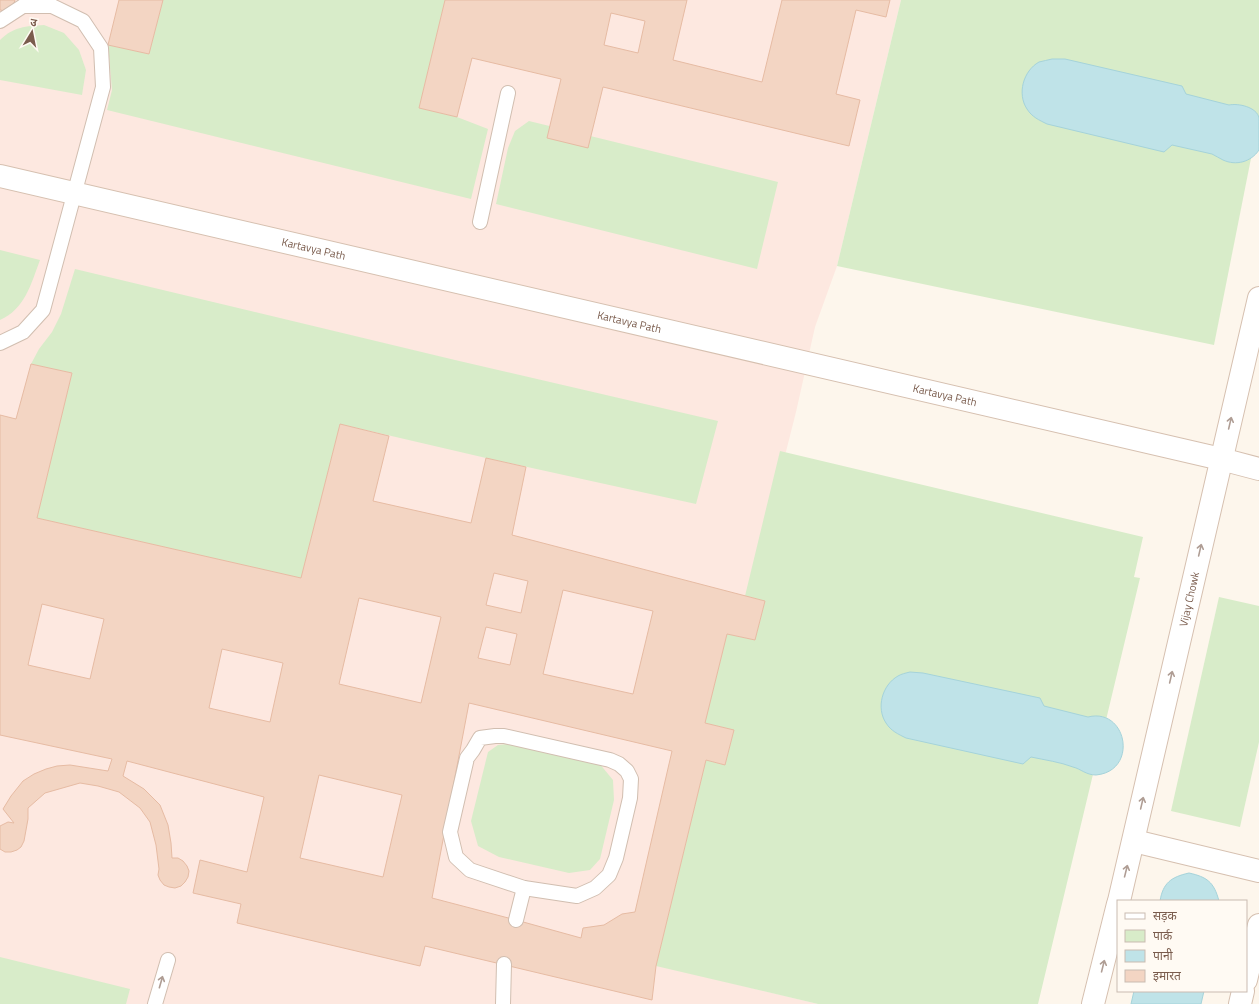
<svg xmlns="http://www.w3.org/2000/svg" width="1259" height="1004" viewBox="0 0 1259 1004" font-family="'Titillium Web','Noto Sans Devanagari',sans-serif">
<rect width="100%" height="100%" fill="#fdf6ec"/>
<path fill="#fde8e0" d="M0,0H901L837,266L815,327L796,412L656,965L818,1004H0Z"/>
<g fill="#d8ecc9">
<path d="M163,0H445L419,108L457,117L488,129L471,199L107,110L112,90L108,45L149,54Z"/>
<path d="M901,0H1259V118L1214,345L837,266Z"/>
<path d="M44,25L64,33L79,50L86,70L82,95L0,80V40C13,27 26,26 44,25Z"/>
<path d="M529,121L778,182L757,269L496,204L508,148L515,131Z"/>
<path d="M0,250L40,260C31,284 25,309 0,320Z"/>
<path d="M75,269L455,360L718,421L696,504L486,458L340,424L301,578L37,518L72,373L31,364L39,349L52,332L61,314Z"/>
<path d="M780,451L1143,537L1134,577L1140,578L1038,1004H818L656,966L706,760L725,765L734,730L705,723L727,634L755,640L765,601L745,596Z"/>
<path d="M1219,597L1259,606V742L1240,827L1171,811Z"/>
<path d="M516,743L599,763L613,780L614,800L600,859L590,870L569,873L499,857L478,846L471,821L488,752L498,745Z"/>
<path d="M0,957L130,989L126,1004H0Z"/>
</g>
<g fill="#bfe3e8" stroke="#a5d3da">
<path d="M1052,59H1065L1182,86L1186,94L1229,105C1238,103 1257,107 1259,118C1259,126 1259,142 1259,150C1251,162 1236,166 1223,160C1219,158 1216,156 1212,154C1199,151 1185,148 1172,145L1164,152L1047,124C1039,120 1032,117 1027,109C1017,94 1023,71 1039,62C1043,61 1048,60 1052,59Z"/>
<path d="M910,672L923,673L1040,698L1044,706L1088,717C1127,707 1139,771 1096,775C1086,775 1081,769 1073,767C1060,762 1045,760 1031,757L1023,764L906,738C898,734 891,731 886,723C876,708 882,685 898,676C901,674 906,673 910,672Z"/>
<path d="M1189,873C1207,877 1214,882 1219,901H1160C1163,883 1171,877 1189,873Z"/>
<path d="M1134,991H1204L1201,1004H1131Z"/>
</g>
<g fill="#f3d5c3" stroke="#e6bba3" fill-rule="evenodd">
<path d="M0,0H15L11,12L0,10Z"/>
<path d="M119,0H163L149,54L108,45Z"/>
<path d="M445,0H687L673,60L762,82L782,0H890L886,17L856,10L836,94L860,100L849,146L603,87L588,148L547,138L561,79L472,58L457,117L419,108ZM611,13L645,21L638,53L604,45Z"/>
<path d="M31,364L72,373L37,518L301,578L340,424L389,436L373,501L471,523L486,458L526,467L512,535L765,601L755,640L727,634L705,723L734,730L725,765L706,760L656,966L652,1000L425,946L420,966L237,923L241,904L193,893L200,860L247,872L264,797L127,761L123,776L144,789L160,805L168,825L171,843L172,858H178L183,861L187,866L189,871L188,877L185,882L181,886L175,888L169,887L164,885L160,880L158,875L159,869L156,845L150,822L140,808L119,792L98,786L80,783L45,793L28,808V819L24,841L21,847L17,850L11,852H5L0,849V826L8,822L14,823L3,809L11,796L23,781L34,774L46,769L57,766L70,765L108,771L112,759L0,735V415L16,419ZM494,573L528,581L521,613L486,605ZM563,590L653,611L633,694L543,674ZM359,598L441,617L421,703L339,684ZM42,604L104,619L90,679L28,665ZM486,627L517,634L510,665L478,658ZM222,649L283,663L270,722L209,708ZM469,703L672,751L635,912L622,914L604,925L583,928L581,938L516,920L432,898ZM319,775L402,795L383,877L300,858Z"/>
</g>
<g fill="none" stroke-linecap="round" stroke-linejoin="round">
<defs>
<g id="lane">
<path d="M0,21L23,6H52L83,21L101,48L103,87L43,310L23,332L0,343"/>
<path d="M480,222L508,93"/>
<path d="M495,736H504L610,760L619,764L627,771L631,779L630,798L616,858L609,875L595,888L577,896L524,888L470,870L456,857L450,832L467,758L473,750L480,738Z"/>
<path d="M516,920L524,888"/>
<path d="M155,1004L168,960"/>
<path d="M503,1004L504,964"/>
</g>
<g id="secondary">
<path id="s1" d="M0,176L1221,459L1259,469"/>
<path d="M1134,841L1259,871"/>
<path id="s2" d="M1119,901L1259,298"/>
<path d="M1246,980L1259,925"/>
<path d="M1093,1004L1118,904"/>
<path d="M1240,1004L1243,991"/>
</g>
</defs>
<use href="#lane" stroke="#d1beb0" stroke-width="16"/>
<use href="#secondary" stroke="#d6c0b0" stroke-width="24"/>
<use href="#lane" stroke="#fff" stroke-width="14"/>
<use href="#secondary" stroke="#fff" stroke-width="22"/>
</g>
<defs><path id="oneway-shaft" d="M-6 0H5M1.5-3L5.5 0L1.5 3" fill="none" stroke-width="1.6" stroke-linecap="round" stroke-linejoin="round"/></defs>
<g stroke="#af9d94">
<use href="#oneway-shaft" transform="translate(1230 423) rotate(-77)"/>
<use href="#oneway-shaft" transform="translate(1200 550) rotate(-77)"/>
<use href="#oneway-shaft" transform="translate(1171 677) rotate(-77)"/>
<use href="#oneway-shaft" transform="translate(1142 803) rotate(-77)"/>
<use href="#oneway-shaft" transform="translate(1126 871) rotate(-76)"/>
<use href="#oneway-shaft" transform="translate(1103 966) rotate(-76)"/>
<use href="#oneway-shaft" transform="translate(161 982) rotate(-74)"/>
</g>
<g text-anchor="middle" stroke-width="3.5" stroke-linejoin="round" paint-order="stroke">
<g font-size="11" fill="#7a5c4d" stroke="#fffaf3">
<text dy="4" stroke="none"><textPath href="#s1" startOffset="322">Kartavya Path</textPath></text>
<text dy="4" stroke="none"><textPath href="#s1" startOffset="646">Kartavya Path</textPath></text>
<text dy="4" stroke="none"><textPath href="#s1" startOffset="970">Kartavya Path</textPath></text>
<text dy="4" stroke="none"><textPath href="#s2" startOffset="310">Vijay Chowk</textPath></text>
</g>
</g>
<rect x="1117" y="900" width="130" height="92" fill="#fffaf3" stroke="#cabbb1"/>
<rect x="1125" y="913" width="20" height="6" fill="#ffffff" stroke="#cabbb1"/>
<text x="1153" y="920" font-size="12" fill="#7a5c4d">सड़क</text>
<rect x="1125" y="930" width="20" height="12" fill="#d8ecc9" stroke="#cabbb1"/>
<text x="1153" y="940" font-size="12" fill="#7a5c4d">पार्क</text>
<rect x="1125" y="950" width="20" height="12" fill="#bfe3e8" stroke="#cabbb1"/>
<text x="1153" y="960" font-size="12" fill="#7a5c4d">पानी</text>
<rect x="1125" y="970" width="20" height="12" fill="#f3d5c3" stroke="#cabbb1"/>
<text x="1153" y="980" font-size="12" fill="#7a5c4d">इमारत</text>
<g transform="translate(32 32) rotate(10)" stroke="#fffaf3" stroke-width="3" paint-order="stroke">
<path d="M0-3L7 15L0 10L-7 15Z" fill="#7a5c4d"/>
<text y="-6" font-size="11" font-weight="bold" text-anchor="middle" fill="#7a5c4d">उ</text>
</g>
</svg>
